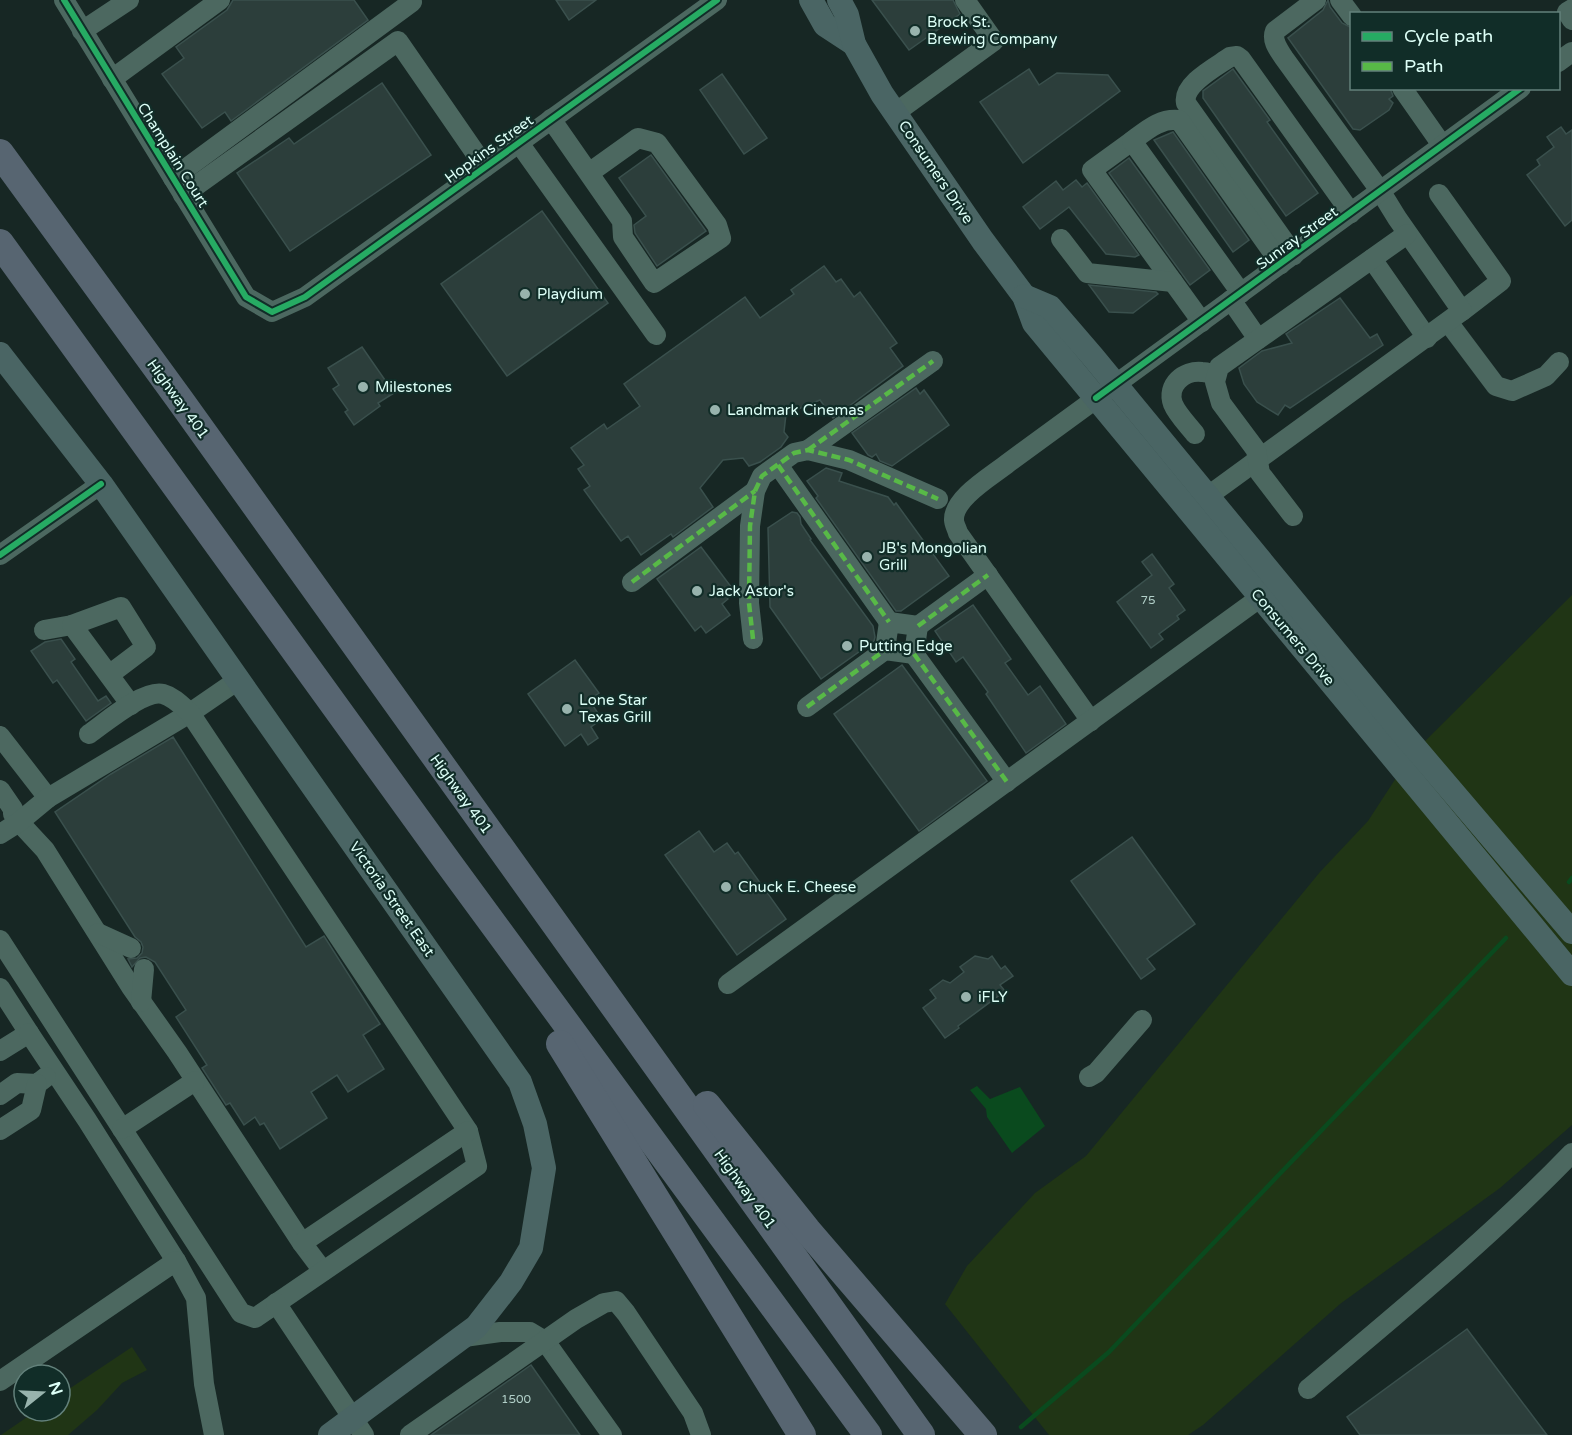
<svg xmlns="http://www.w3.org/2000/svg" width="1572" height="1435" viewBox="0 0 1572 1435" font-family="'Varela Round',sans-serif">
<rect width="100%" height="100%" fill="#172724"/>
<g fill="#203515">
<path d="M1572,595V1125L1500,1188L1340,1304L1203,1425L1188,1435H1049L945,1304L967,1266L1035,1193L1086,1156L1320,872L1368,821L1411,755Z"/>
<path d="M132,1347L147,1370L122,1383L97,1410L68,1435H1L36,1411H60V1395Z"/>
</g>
<path fill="#0a4a1e" d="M977,1086L990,1099L1020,1087L1045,1126L1012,1153L987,1117L986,1109L970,1090Z"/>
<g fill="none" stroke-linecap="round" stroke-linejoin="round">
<g stroke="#0a4a1e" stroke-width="4.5">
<path d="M1569,882L1572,878"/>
<path d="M1021,1427L1109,1352L1506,938"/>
</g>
</g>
<g fill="#2c3e3b" stroke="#3a504d" stroke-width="1.5">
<path d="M233,0H354L368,20L231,121L225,112L202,128L162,74L184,58L176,47L227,10Z"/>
<path d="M556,0H596L569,20Z"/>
<path d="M872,0H953L960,14L909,50Z"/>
<path d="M1328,0L1330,7L1342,23L1352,28V88H1390L1393,96L1389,99L1393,103L1389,110L1360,130L1353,129L1288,38L1323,10Z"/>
<path d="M1029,69L1039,85L1057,73L1108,75L1120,91L1023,163L980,102Z"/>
<path d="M1233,69L1270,120L1267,122L1318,193L1286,216L1203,98V91Z"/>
<path d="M722,74L767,138L744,154L700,90Z"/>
<path d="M382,83L431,155L290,251L237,173L289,138L294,144Z"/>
<path d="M1561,127L1566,134L1572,130V220L1565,226L1527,175L1540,165L1537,160L1554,147L1547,137Z"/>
<path d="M1173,132L1249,240L1233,252L1154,140Z"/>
<path d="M651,155L706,231L657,266L635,233L634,225L646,216L619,178Z"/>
<path d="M1129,158L1210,270L1190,285L1109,173Z"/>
<path d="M1076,180L1082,187L1087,183L1139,255L1135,257L1106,254L1069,207L1040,229L1023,207L1056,181L1063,190Z"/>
<path d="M542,211L608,303L507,376L441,284Z"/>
<path d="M824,266L836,282L841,279L854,297L860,292L897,343L890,348L903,366L833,418L820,400L786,414L784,432L788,437L781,447L760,462L749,466L743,458L723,460L700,488L713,507L673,537L671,534L641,555L628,536L621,541L584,490L590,486L578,469L584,465L571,448L604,424L607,429L640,406L624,384L745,297L760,318L794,294L791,290Z"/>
<path d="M1089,285L1156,292L1158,294L1133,313L1109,312Z"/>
<path d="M1340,298L1370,338L1377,334L1383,345L1290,408L1285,405L1278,415L1257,402L1244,384L1239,368L1262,351L1292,343L1286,334Z"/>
<path d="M362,347L394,393L378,403L380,406L354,425L345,412L348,410L333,389L339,385L328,368Z"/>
<path d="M916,388L920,394L924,390L949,425L892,466L880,461L876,454L872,457L868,455L852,433Z"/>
<path d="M826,468L842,473L839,481L888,497L894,505L896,503L949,576L901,611H896L816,498L818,496L807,481Z"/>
<path d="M792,512L797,513L800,517L801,524L811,539L810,540L873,626L875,637L874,641L821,679L770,607L768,528Z"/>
<path d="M701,547L732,588L724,594L728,599L722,604L730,615L706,633L701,626L695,631L657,579Z"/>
<path d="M1152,554L1174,584L1169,588L1185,610L1177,616L1179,619L1159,634L1163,639L1151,648L1117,602L1152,575L1142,562Z"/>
<path d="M973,605L1011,659L1005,663L1028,695L1040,686L1066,724L1026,753L986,694L988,692L963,657L956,662L935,631Z"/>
<path d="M61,639L75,659L71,662L98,701L106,696L111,703L86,721L57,680L53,683L31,651L45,642Z"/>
<path d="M575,660L599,693L589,700L602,719L591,727L598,738L588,745L581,734L565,746L528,694Z"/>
<path d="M902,665L987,781L919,831L834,714Z"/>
<path d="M173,737L306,947L324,936L380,1024L363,1035L384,1069L348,1092L337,1075L311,1092L327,1118L280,1149L264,1123L260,1125L255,1117L244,1125L230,1103L226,1105L202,1068L207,1065L176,1017L186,1010L155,962L146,957L140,958L132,967L128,959L137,958L142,953L143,947L141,942L135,937L55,812L111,774Z"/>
<path d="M699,831L714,852L727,843L735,854L738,852L786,919L737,955L665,855Z"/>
<path d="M1132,837L1195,924L1147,959L1155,969L1141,979L1071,881Z"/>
<path d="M975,956L988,959L992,956L1001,969L1005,966L1013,976L1000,985L1005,991L958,1026L959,1028L945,1038L923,1008L936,998L930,990L943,980L950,983L964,972L960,967Z"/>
<path d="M1467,1329L1547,1435H1360L1347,1417Z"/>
<path d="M531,1365L580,1435H431Z"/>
</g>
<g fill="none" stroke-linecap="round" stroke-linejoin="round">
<g stroke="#4c6860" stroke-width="20">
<path d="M64,0L246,297L272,312L305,297L717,0"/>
<path d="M1340,0L1352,16"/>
<path d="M1572,9L1567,12L1572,20"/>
<path d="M82,31L129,0"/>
<path d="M1558,62L1572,52"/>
<path d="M112,79L220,0"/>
<path d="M1402,88L1442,145"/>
<path d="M895,113L994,41L965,0"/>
<path d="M551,119L622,221L623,237L654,283L721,238L717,225L657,143L638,138L589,173"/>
<path d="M1132,141L1092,170L1202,322"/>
<path d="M519,143L656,335"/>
<path d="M173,178L412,2L411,0"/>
<path d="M1439,194L1501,281L1462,311"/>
<path d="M183,195L398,41L485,167"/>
<path d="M1061,239L1087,273L1173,282"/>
<path d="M1294,255L1186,103C1182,84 1216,67 1230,57L1237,56L1241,59L1351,213"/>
<path d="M1372,259L1427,338"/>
<path d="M1241,293L1132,141C1147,130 1160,118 1179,120L1281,264"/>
<path d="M1231,300L1258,339"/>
<path d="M1448,322L1496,386L1512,391L1546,376L1559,362"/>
<path d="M1195,434C1188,425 1177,414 1173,404C1166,385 1184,370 1202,372C1207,372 1212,374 1216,375"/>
<path d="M808,450L933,361"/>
<path d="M778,465L889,622"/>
<path d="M1208,496L1462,311L1397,218L1381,192L1284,58C1279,50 1271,41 1275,31L1316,0"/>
<path d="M1293,516L1260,473L1256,450L1221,403L1215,382L1219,367L1407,234"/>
<path d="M0,555L101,484"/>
<path d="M632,582L755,491"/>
<path d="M918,626L988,575"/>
<path d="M44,630L72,625"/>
<path d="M753,639L749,603L750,526L755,491L762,476L794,453L808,450L849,460L938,499"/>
<path d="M914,654L1007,782"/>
<path d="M109,675L146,647L121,607L72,625L131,705"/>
<path d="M807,707L885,650L914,654L918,626L889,622L885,650"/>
<path d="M1091,721L958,533C957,529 954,524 954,520C953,498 992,476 1008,463L1521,88"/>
<path d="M0,736L48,798"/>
<path d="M0,790L13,809V814L19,822L45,850L131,987L177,1052L302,1243L323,1271"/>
<path d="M0,834L19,822L48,798L190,713L238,680"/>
<path d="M98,933L131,948"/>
<path d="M0,940L241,1313L255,1318L477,1166L468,1131L190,713C182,706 174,697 163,694C144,689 105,723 89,734"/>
<path d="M728,984L1272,589"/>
<path d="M0,988L29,1033L0,1051"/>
<path d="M141,1002L144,969"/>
<path d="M29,1033L87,1120L176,1261"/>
<path d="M1089,1077L1096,1073L1142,1020"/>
<path d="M0,1095L17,1083L37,1084L46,1077"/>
<path d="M122,1129L195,1081"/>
<path d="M0,1130L31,1110L37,1084"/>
<path d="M302,1243L468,1131"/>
<path d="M276,1303L364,1435"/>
<path d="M464,1337L500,1332H530L545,1341L612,1435"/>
<path d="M0,1381L176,1261L196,1298L204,1384L214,1435"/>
<path d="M1308,1389C1398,1313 1490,1238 1572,1153"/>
<path d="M410,1435L576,1319L604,1303L616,1301L626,1313L693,1413L701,1435"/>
</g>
<g stroke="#4a6564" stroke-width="24">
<path d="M811,0L825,25L854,44"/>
<path d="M839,0L847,15L854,44L882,94L983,241L1024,296L1034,323L1572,974"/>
<path d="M1024,296L1050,307L1093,357L1405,736L1572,932"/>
<path d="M0,354L101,484L520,1082L535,1124L544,1168L531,1248L511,1282L476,1327L330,1435"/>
</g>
<g stroke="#576571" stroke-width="28">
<path d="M0,153L180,400L921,1435"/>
<path d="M0,243L447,861L868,1435"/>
<path d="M560,1044L802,1435"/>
<path d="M707,1105L807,1230L983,1435"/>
</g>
<g stroke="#58b947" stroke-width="4.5" stroke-dasharray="9 4.5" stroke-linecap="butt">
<path d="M808,450L933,361"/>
<path d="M778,465L889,622"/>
<path d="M632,582L755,491"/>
<path d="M918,626L988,575"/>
<path d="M753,639L749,603L750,526L755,491L762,476L794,453L808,450L849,460L938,499"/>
<path d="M914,654L1007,782"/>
<path d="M807,707L885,650"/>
</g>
<defs>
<g id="cycleway">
<path d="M64,0L246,297L272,312L305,297L717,0"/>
<path d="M1096,398L1521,88"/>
<path d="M0,555L101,484"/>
</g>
</defs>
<use href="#cycleway" stroke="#112d28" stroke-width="10"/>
<use href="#cycleway" stroke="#26ab63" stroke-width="6"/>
</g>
<g fill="#98b3ad" stroke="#112d28" stroke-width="2">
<circle cx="915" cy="31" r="6"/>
<circle cx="525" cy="294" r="6"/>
<circle cx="363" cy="387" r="6"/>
<circle cx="715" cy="410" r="6"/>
<circle cx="867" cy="557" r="6"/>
<circle cx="697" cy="591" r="6"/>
<circle cx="847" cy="646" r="6"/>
<circle cx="567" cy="709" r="6"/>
<circle cx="726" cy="887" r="6"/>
<circle cx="966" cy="997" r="6"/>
</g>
<g text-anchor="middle" stroke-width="4.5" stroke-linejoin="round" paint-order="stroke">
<g font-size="12" fill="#b1cfc8">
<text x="1148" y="604">75</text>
<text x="516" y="1403">1500</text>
</g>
<g font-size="15" fill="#ddfff7" stroke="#112d28" text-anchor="start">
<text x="927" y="27">Brock St.<tspan x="927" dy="17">Brewing Company</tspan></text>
<text x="537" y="299">Playdium</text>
<text x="375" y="392">Milestones</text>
<text x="727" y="415">Landmark Cinemas</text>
<text x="879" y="553">JB's Mongolian<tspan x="879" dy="17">Grill</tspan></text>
<text x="709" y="596">Jack Astor's</text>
<text x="859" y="651">Putting Edge</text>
<text x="579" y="705">Lone Star<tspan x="579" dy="17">Texas Grill</tspan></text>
<text x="738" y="892">Chuck E. Cheese</text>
<text x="978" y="1002">iFLY</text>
</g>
<g font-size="15" fill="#ddfff7" stroke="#112d28">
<text transform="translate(489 149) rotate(-36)" y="5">Hopkins Street</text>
<text transform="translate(173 155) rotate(58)" y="5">Champlain Court</text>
<text transform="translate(936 172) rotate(56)" y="5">Consumers Drive</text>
<text transform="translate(1297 238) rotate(-36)" y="5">Sunray Street</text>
<text transform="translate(178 399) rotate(54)" y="5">Highway 401</text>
<text transform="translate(1293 637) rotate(50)" y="5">Consumers Drive</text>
<text transform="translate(461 794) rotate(54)" y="5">Highway 401</text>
<text transform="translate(392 899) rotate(55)" y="5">Victoria Street East</text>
<text transform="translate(745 1189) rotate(54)" y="5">Highway 401</text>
</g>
</g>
<rect x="1350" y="12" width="210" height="78" fill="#112d28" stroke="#63817b" stroke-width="1.5"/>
<rect x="1362" y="32" width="30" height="9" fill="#26ab63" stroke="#63817b" stroke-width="1.5"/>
<text x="1404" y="42" font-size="18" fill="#ddfff7">Cycle path</text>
<rect x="1362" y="62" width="30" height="9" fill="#58b947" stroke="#63817b" stroke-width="1.5"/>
<text x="1404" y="72" font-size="18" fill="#ddfff7">Path</text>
<g transform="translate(42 1393) rotate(72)"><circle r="28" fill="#112d28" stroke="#63817b" stroke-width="1.5"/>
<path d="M0-4.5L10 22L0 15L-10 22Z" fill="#98b3ad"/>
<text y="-9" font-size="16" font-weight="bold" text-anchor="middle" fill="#ddfff7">N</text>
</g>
</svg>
